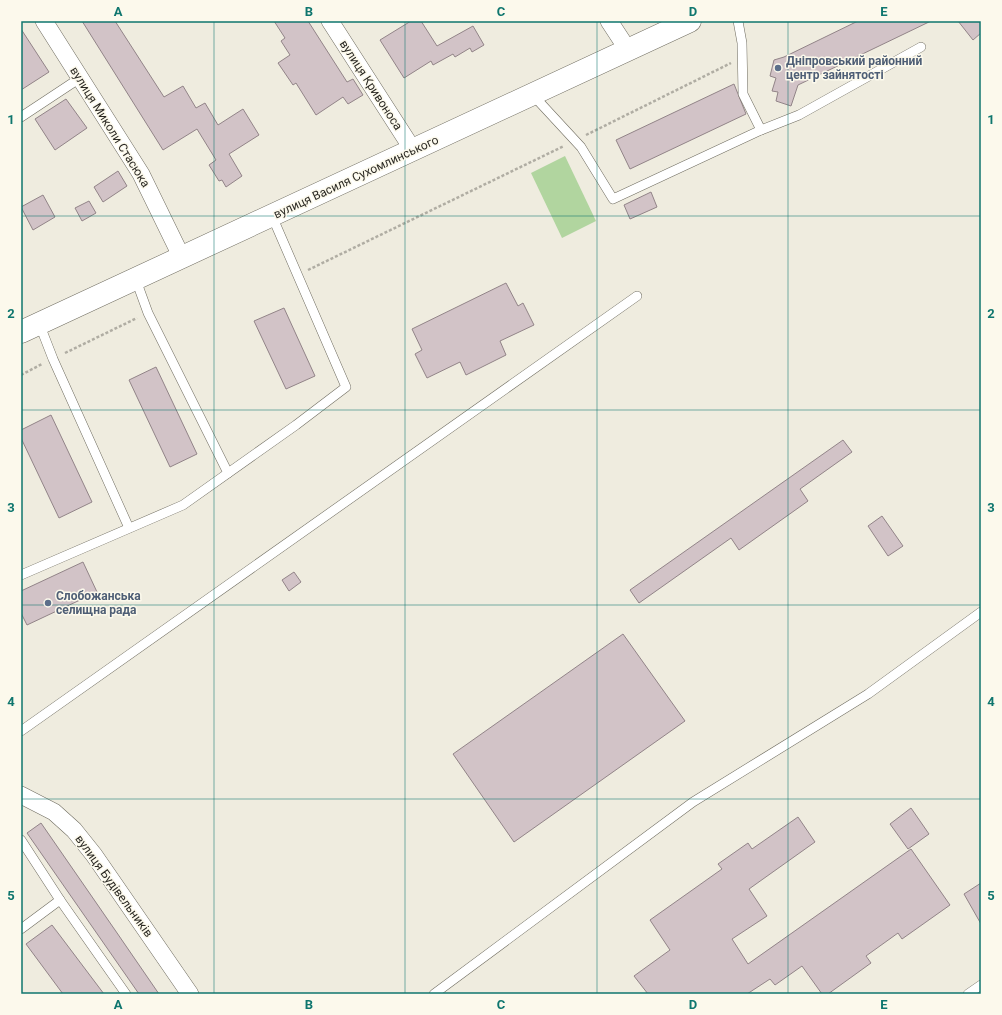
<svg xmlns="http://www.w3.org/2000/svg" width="1002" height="1015" viewBox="0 0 1002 1015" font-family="Roboto,sans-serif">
<rect width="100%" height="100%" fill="#efecdf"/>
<path fill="#b1d59f" d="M565,156L596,221L562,238L531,173Z"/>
<g fill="#d2c3c7" stroke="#928488">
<path d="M82,21H115L164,97L183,86L196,108L205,103L218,125L243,109L259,135L229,154L242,176L226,187L222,180L219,181L209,165L216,160L197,129L163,150Z"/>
<path d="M274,21H308L347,82L353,79L363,95L348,104L343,97L316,115L296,83L293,85L278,63L290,55L281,41L285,38Z"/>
<path d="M411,21H421L437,46L473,26L484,45L472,52L470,48L455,57L453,54L433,65L431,61L404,78L380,40Z"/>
<path d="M858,21H931L798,85L791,106L776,101L778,92L772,91L776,78L770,76L774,60L784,57Z"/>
<path d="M958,21H981V33L973,40Z"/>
<path d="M21,29L49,72L21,90Z"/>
<path d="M734,84L746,114L630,169L616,140Z"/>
<path d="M66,99L87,128L55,150L35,119Z"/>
<path d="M118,171L127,186L103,202L94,187Z"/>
<path d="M651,192L657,207L630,219L624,205Z"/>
<path d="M43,195L55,217L33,230L21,207Z"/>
<path d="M89,201L96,213L82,221L75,208Z"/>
<path d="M506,283L518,306L523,303L534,325L500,341L506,355L466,375L460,362L427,378L415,354L422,350L412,329Z"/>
<path d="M284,308L315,376L286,389L254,321Z"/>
<path d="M156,367L197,454L170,467L129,380Z"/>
<path d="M51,415L92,502L59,518L21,438V430Z"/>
<path d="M843,440L852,452L800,489L808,501L739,550L731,538L639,603L630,590Z"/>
<path d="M882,516L903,546L888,556L868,526Z"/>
<path d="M83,562L97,592L27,625L21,613V591Z"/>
<path d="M294,572L301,582L289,591L282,580Z"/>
<path d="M623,634L685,721L514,842L453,754Z"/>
<path d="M911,808L929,834L908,849L890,824Z"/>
<path d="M798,817L815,842L749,889L767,916L732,939L748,964L911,849L950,905L902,939L898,933L866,956L871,963L828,994H822L802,966L775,985L770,979L747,994H648L634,976L670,950L650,920L722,869L718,864L748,843L752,849Z"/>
<path d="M41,823L115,930L159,994H139L27,833Z"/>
<path d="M981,883V924L964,894Z"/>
<path d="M52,925L104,994H63L26,944Z"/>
</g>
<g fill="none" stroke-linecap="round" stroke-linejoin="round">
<defs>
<g id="lane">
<path d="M532,94L581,147L613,199L761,130L743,94L742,43L738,21"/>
<path d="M21,117L80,78"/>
<path d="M761,130L799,115L921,47"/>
<path d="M136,280L148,313L228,473"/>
<path d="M39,323L53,359L129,528"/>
<path d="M21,575L183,505L296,425L346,387L272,216"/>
<path d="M21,731L637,296"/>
<path d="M21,840L60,900L126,994"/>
<path d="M21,929L60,900"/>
<path d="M434,994L693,802L868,694L981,612"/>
<path d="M968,994L981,985"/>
</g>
<g id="street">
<path d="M44,21L141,174L182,258"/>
<path d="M330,21L413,150"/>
<path d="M609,21L628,50"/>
<path d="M21,795L54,812L74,830L94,855L190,994"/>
</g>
<path id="secondary" d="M21,332L690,21"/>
</defs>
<use href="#lane" stroke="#6f6c60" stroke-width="10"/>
<use href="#street" stroke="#6f6c60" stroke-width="18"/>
<use href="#secondary" stroke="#6f6c60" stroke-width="23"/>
<g stroke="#b0ada3" stroke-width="2.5" stroke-dasharray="3 2" stroke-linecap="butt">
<path d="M586,135L731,63"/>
<path d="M308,270L564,146"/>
<path d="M65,353L137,318"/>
<path d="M21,375L42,364"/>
</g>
<use href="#lane" stroke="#fff" stroke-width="9"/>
<use href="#street" stroke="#fff" stroke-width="17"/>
<use href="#secondary" stroke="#fff" stroke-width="22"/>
</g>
<path fill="none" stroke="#0f766e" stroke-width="1" stroke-opacity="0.55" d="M214,21V994M405,21V994M597,21V994M788,21V994M21,216H981M21,410H981M21,605H981M21,799H981"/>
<g fill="#5c6f8a" stroke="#fcf9ec" stroke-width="1.5">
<circle cx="778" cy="68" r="4"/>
<circle cx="48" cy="603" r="4"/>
</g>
<g text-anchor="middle" stroke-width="3" stroke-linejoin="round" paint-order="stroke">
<g font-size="12" font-weight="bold" fill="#4e5e75" stroke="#fcf9ec" text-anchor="start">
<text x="786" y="65">Дніпровський районний<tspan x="786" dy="14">центр зайнятості</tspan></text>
<text x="56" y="600">Слобожанська<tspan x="56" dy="14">селищна рада</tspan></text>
</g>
<g font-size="12" fill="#2b2924" stroke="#fcf9ec">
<text transform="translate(371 85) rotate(57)" y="4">вулиця Кривоноса</text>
<text transform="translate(110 127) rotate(58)" y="4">вулиця Миколи Стасюка</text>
<text transform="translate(356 177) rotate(-25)" y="4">вулиця Василя Сухомлинського</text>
<text transform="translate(114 886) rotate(54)" y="4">вулиця Будівельників</text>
</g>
</g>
<rect width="1002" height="1015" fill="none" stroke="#fcf9ec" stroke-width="44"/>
<rect x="22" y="22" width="958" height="971" fill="none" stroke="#0f766e" stroke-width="1.5"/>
<g font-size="13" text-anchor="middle" font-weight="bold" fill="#0f766e">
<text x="118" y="16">A</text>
<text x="309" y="16">B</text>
<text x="501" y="16">C</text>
<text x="693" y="16">D</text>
<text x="884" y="16">E</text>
<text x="11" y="124">1</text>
<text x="991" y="124">1</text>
<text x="11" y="318">2</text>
<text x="991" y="318">2</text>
<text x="11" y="512">3</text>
<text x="991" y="512">3</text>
<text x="11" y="706">4</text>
<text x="991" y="706">4</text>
<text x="11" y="900">5</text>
<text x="991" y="900">5</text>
<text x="118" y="1009">A</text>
<text x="309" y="1009">B</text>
<text x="501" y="1009">C</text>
<text x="693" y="1009">D</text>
<text x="884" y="1009">E</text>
</g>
</svg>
